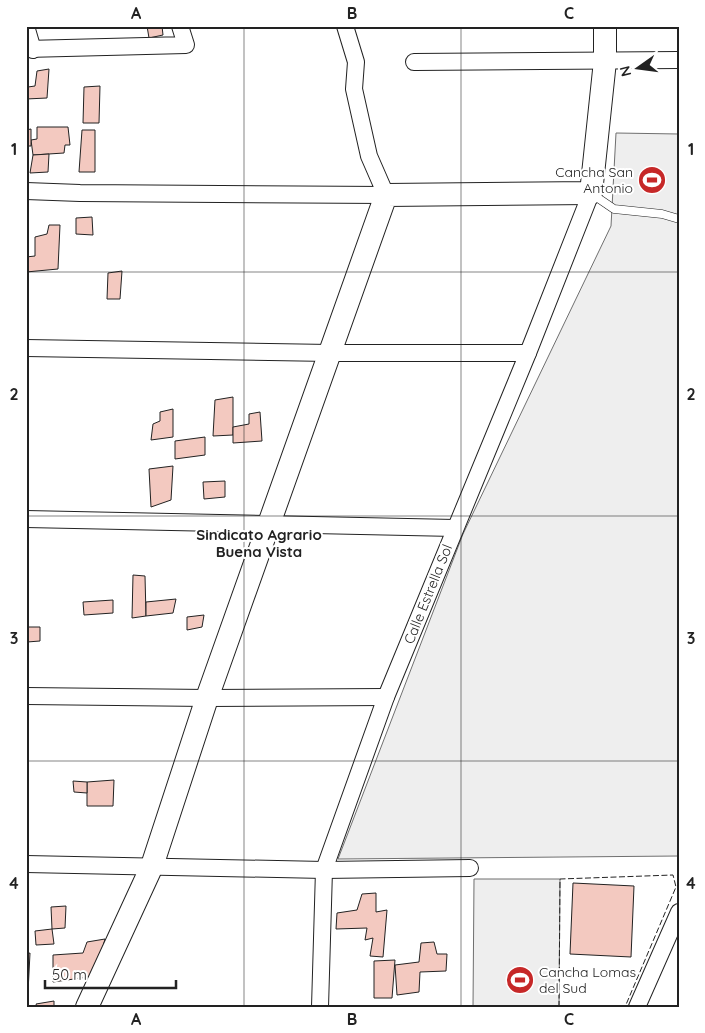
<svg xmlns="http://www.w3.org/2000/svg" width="705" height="1033" viewBox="0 0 705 1033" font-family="Quicksand,sans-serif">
<rect width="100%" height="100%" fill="#fff"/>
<g fill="#eee" stroke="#6f6f6f">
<path d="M616,133L679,134V856L338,859L463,534L611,226Z"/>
<path d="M474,879H560L559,1007H473Z"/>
</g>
<g fill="#f3c9c0" stroke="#222">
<path d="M147,26H162L163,35L149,38Z"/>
<path d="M49,69L47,98L26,99L28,87L35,86L37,71Z"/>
<path d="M100,86L99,123H83L84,87Z"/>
<path d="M37,127H68L70,145H65L64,153L33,155L31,140L37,139Z"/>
<path d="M31,129V146H26V130Z"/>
<path d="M82,130H95V172H79Z"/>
<path d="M49,154L48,172L30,173L33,155Z"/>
<path d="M92,217L93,235L76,234V218Z"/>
<path d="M49,225H60L58,269L26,272V257L35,256V237L47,234Z"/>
<path d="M122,271L120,299H107L108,273Z"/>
<path d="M233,397V435L213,436L215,400Z"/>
<path d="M173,409V437L151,440L153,424L160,421V412Z"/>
<path d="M260,412L262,441L233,443V427L249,424V414Z"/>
<path d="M205,437V455L175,459V441Z"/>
<path d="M173,466L171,500L151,507L149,469Z"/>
<path d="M225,481V497L204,499L203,482Z"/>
<path d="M133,575L145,576L146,616L132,618Z"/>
<path d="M176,599L173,613L146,616V602Z"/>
<path d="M113,600V613L84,615L83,602Z"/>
<path d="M204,615L202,627L187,630V617Z"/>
<path d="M28,627H40V641L27,642Z"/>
<path d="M114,780L113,806H87V782Z"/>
<path d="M73,781L87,782V793L74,792Z"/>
<path d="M573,883L634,886L631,957L570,954Z"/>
<path d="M376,893V912L387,910L383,957L370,956L373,938L365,940L367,928L336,929L337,913L357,910L362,894Z"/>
<path d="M66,906L65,928L52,929L51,907Z"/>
<path d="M52,929L54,944L36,945L35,931Z"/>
<path d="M105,939L95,976L53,982V955L83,953L87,942Z"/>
<path d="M434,942L437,954H447L446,971L420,972L419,992L397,995L395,965L419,962L421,943Z"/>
<path d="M30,953L28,992H26V954Z"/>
<path d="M395,960L392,998H374V961Z"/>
<path d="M54,1001V1007H37L36,1004Z"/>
</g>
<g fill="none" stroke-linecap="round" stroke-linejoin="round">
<defs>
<path id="lane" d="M592,194L614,209L662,214L679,219"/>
<g id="street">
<path d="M26,26L33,50"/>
<path d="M26,49L186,45L180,26"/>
<path d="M414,62L679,60"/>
<path d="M26,191L80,193L386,195L369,156L354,89L356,62L345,26"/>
<path d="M26,348L330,353H528"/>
<path d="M26,519L455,528"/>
<path d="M26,696L207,698L386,697"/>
<path d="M26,864L324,870L470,868"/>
<path d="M320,1007L324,870L386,697L528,353L591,193"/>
<path d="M637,1007L679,912"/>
</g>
<path id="secondary" d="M87,1007L152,866L207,698L386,195L591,193L605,61V26"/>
</defs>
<use href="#lane" stroke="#222" stroke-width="9"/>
<use href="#street" stroke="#222" stroke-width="18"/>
<use href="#secondary" stroke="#222" stroke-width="24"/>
<use href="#lane" stroke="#fff" stroke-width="8"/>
<use href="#street" stroke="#fff" stroke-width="16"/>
<use href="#secondary" stroke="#fff" stroke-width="22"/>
<path stroke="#222" stroke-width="1" stroke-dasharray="6 2.5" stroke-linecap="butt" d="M559,1007L560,879L673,875L676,887L625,1007"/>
</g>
<path fill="none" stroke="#222" stroke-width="1" stroke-opacity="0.55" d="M244,26V1007M461,26V1007M26,272H679M26,516H679M26,761H679"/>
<defs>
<symbol id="stadium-disc" viewBox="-11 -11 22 22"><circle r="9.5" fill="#c62828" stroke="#fff"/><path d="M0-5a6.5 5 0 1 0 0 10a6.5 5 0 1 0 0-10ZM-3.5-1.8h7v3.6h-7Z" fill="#fff"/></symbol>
</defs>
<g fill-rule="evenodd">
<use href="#stadium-disc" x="636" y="164" width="32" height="32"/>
<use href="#stadium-disc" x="504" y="964" width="32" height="32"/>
</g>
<g text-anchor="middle" stroke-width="4" stroke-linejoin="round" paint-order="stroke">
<g font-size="14" fill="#222" stroke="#fff" text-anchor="end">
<text x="633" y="177">Cancha San<tspan x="633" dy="16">Antonio</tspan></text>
<text x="539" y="977" text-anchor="start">Cancha Lomas<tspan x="539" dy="16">del Sud</tspan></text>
</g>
<g font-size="14" fill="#222" stroke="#fff">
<text transform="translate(428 594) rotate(-68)" y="5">Calle Estrella Sol</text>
</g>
<g font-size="15" font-weight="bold" fill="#222" stroke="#fff">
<text x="259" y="540">Sindicato Agrario<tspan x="259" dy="17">Buena Vista</tspan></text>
</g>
</g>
<rect width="705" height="1033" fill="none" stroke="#ffffff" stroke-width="55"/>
<g transform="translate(638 68) rotate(256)" stroke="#ffffff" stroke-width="4" paint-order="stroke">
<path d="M0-4L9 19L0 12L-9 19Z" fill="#222222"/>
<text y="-8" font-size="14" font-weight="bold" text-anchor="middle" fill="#222222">N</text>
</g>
<path d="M45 980v8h131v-8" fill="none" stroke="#222222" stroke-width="2.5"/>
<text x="52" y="980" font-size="15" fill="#222222" stroke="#ffffff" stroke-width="4" paint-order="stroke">50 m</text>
<rect x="28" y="28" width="650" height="978" fill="none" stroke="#222" stroke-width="2"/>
<g font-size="16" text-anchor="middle" font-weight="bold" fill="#222">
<text x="136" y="19">A</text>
<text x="352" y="19">B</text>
<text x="569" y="19">C</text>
<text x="14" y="155">1</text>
<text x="691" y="155">1</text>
<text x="14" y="400">2</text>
<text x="691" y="400">2</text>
<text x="14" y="644">3</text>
<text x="691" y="644">3</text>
<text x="14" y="889">4</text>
<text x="691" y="889">4</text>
<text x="136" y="1025">A</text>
<text x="352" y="1025">B</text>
<text x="569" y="1025">C</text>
</g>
</svg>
